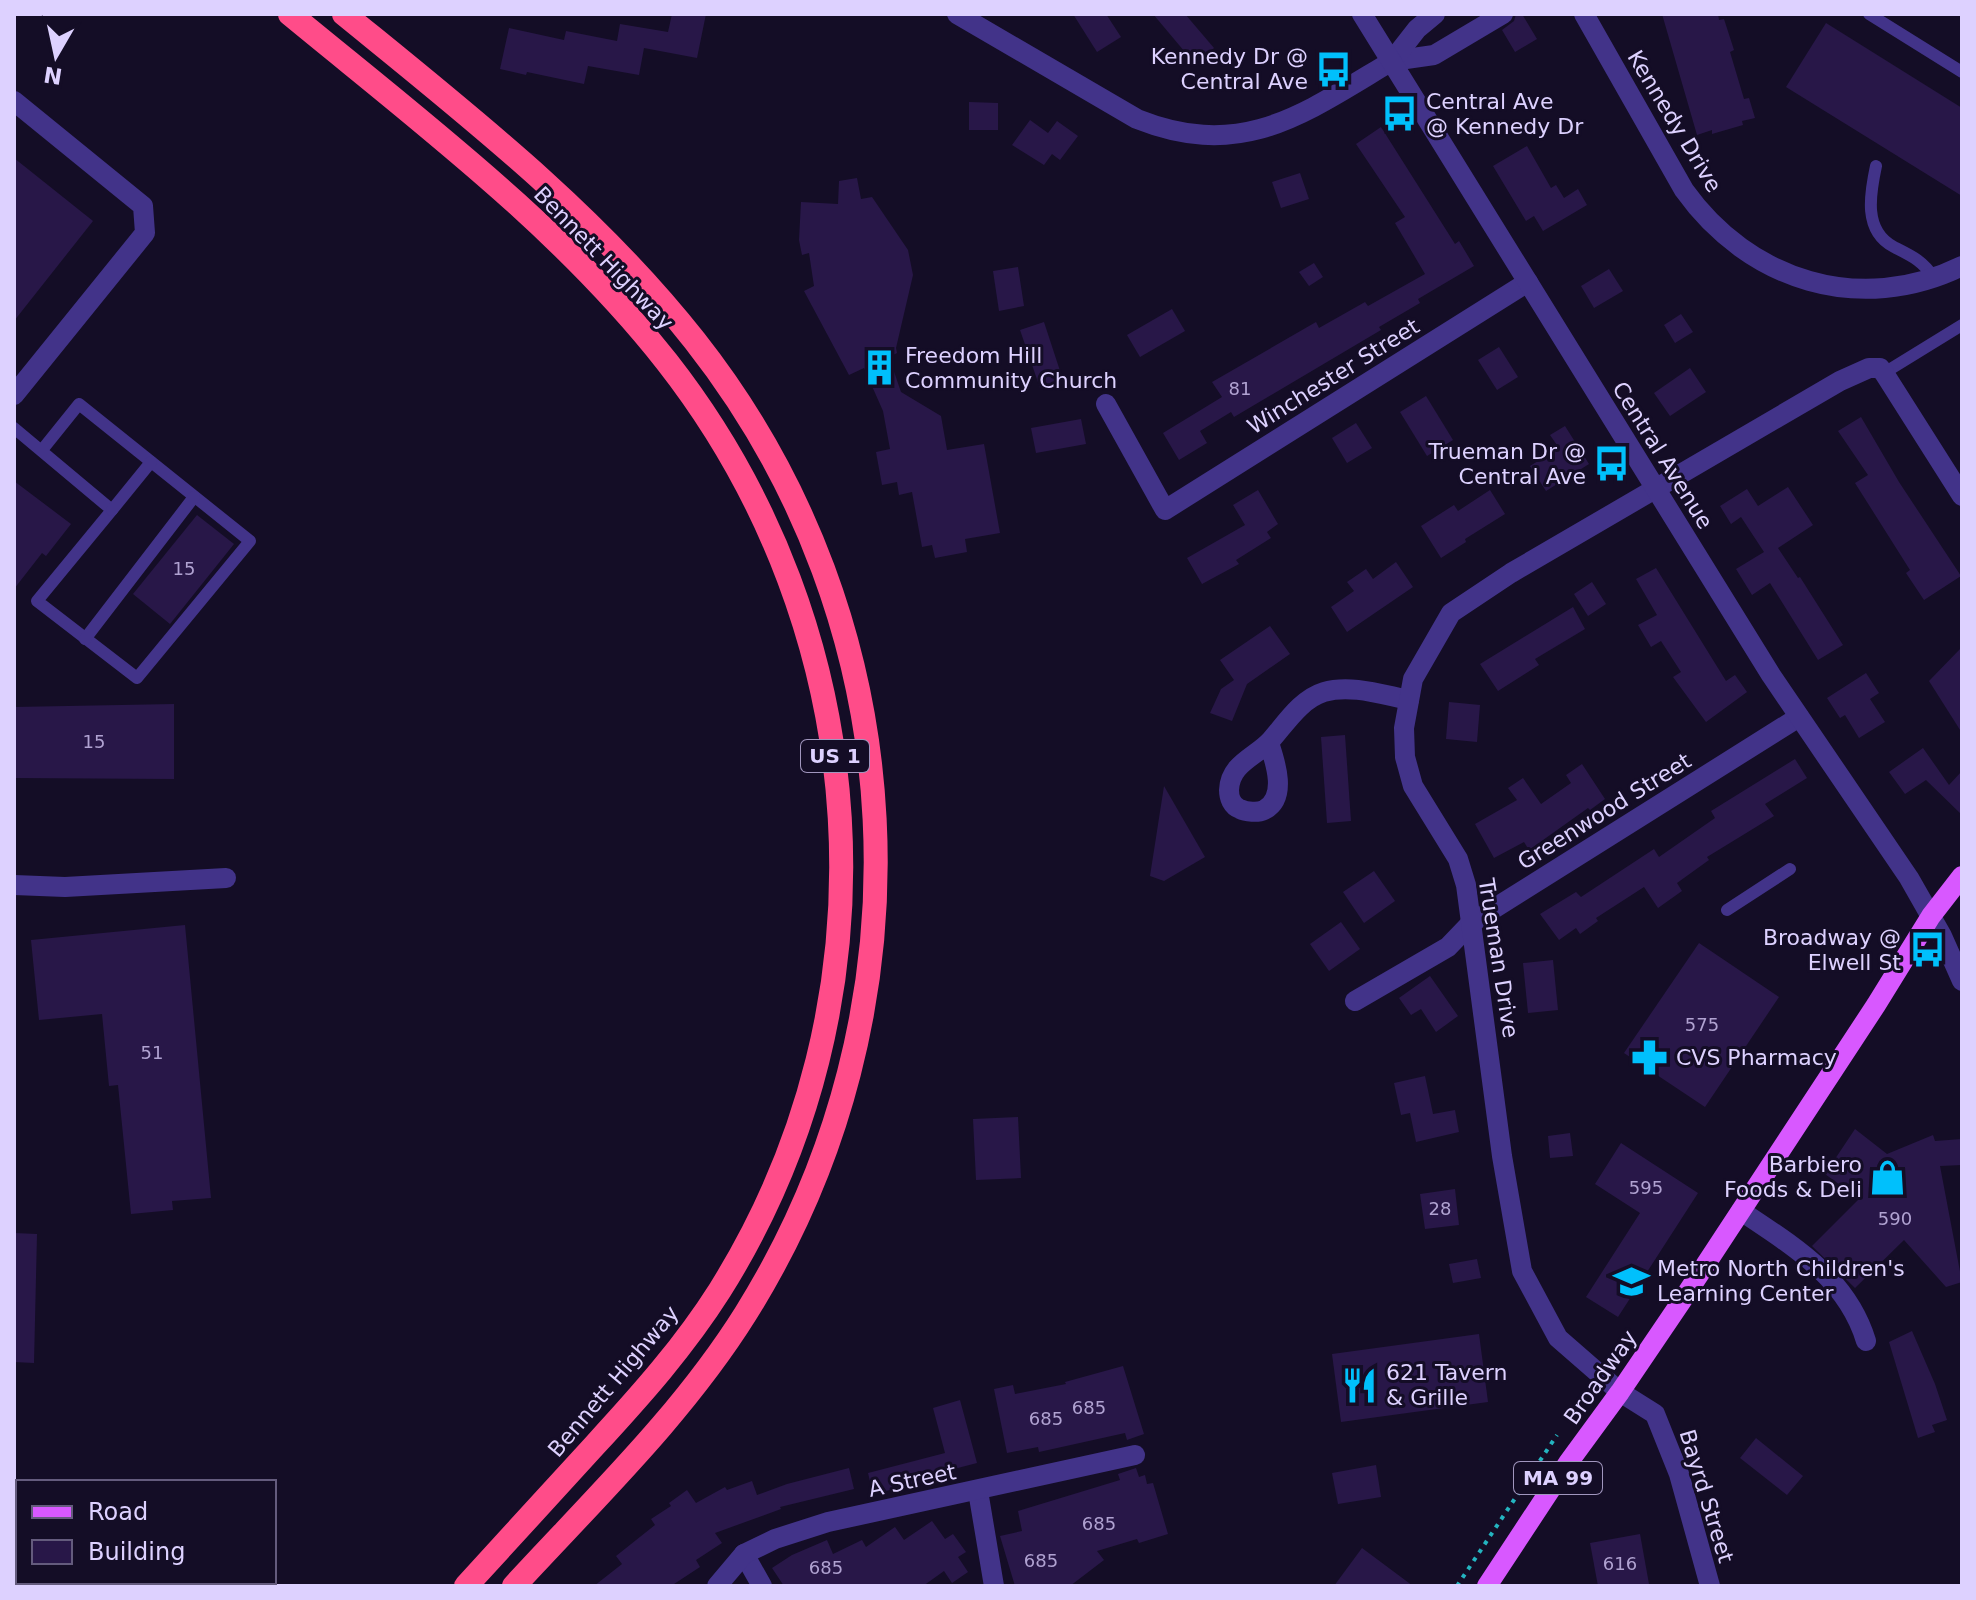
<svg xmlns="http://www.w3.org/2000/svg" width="1976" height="1600" viewBox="0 0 1976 1600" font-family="'DejaVu Sans',sans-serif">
<rect width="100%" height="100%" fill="#140d26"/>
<g fill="#281748">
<path d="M672,14H706L697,58L644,48L639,75L588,66L584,84L527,72L526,75L500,69L509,28L564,40L566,31L617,41L620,24L668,32Z"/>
<path d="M1073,14H1106L1121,37L1097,52Z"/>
<path d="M1153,14H1185L1214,48L1195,64Z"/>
<path d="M1516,14H1522L1537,39L1515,52L1502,30L1514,21Z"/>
<path d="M1662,14H1718L1719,20L1724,19L1734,50L1730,52L1744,99L1749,98L1755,118L1742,121L1743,125L1712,134V130L1697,135Z"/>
<path d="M1826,23L1962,108V196L1786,87Z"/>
<path d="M969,102L998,103V130H969Z"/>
<path d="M1030,120L1048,133L1057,121L1078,136L1060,160L1052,154L1044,165L1012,145Z"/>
<path d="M1381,127L1455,244L1459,241L1474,266L1418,299L1420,303L1379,327L1381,330L1234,417L1231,412L1200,431L1207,443L1179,460L1163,433L1222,397L1212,382L1316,322L1319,328L1365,302L1368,306L1425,274L1395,223L1405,217L1356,144Z"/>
<path d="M1527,146L1551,188L1556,185L1564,198L1578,189L1587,205L1543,231L1534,216L1526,221L1493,166Z"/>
<path d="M14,158L93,221L14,321Z"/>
<path d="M1300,173L1309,199L1281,208L1272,182Z"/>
<path d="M857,178L861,199L872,197L908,250L913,275L896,348L897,353L889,357L901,392L941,416L947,450L984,444L1000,533L965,539L967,552L935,558L932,545L922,547L912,492L899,495L897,482L882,485L876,452L890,449L883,411L864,368L849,375L804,291L814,286L809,253L802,255L799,240L801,202L838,204L839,181Z"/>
<path d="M1314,263L1323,277L1309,286L1299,272Z"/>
<path d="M1018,267L1024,306L999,311L993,271Z"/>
<path d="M1609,269L1623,291L1594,308L1581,286Z"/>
<path d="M1172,309L1185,331L1140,357L1127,335Z"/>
<path d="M1681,314L1693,332L1675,343L1664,325Z"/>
<path d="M1044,322L1063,380L1040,388L1020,330Z"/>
<path d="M1499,347L1518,377L1497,390L1478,360Z"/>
<path d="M1690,368L1706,392L1670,416L1654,393Z"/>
<path d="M1426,396L1453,440L1427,456L1400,412Z"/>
<path d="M1861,417L1899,482L1961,576L1924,600L1906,573L1910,570L1855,483L1868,475L1838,431Z"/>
<path d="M1081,419L1086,444L1036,453L1031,428Z"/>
<path d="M1356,423L1372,448L1347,463L1332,438Z"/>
<path d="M1565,426L1589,464L1546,491L1530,466L1559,448L1550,435Z"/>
<path d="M14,481L71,524L46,556L42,553L14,589Z"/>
<path d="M1788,487L1813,525L1778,548L1798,578L1800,577L1843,645L1818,660L1770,583L1752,595L1736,569L1764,552L1741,517L1731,524L1720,506L1747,489L1758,506Z"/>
<path d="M1258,490L1278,524L1267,532L1271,538L1236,560L1239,564L1202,584L1187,558L1245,525L1233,505Z"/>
<path d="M1490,490L1505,514L1465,539L1466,542L1441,558L1421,526L1454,505L1458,511Z"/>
<path d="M197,515L234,544L170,624L133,594Z"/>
<path d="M1396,562L1413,587L1347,632L1331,607L1354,591L1347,582L1366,569L1373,579Z"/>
<path d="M1656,568L1726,681L1735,675L1747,692L1706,722L1673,677L1681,672L1661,641L1651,647L1638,625L1657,615L1636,579Z"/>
<path d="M1592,582L1606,604L1588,616L1574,594Z"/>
<path d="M1573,607L1585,629L1535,659L1539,665L1498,691L1480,664Z"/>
<path d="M1270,626L1290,654L1247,684L1232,721L1210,713L1221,689L1234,680L1220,660Z"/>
<path d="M1962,647V733L1929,681Z"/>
<path d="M1866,673L1879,693L1870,699L1885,722L1859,738L1845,715L1840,718L1827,698Z"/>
<path d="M1449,702L1480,705L1477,742L1446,739Z"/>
<path d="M174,704V779L14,778V707Z"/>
<path d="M1345,735L1351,821L1327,823L1321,737Z"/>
<path d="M1923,748L1949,785L1962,771V815L1926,780L1905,794L1889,772Z"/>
<path d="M1795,759L1807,778L1765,804L1774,816L1707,857L1709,860L1677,883L1682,891L1658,908L1644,887L1596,918L1598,921L1580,934L1576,928L1559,940L1540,914L1576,892L1581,897L1654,849L1659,857L1715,818L1711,811Z"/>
<path d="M1582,764L1605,799L1590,810L1588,808L1529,850L1524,842L1494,858L1475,824L1517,800L1508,788L1523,778L1541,804L1571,783L1566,775Z"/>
<path d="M1164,786L1205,857L1164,881L1150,876Z"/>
<path d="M1374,871L1395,901L1364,923L1343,892Z"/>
<path d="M1341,922L1360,949L1329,971L1310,944Z"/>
<path d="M185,925L211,1198L172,1201L173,1210L131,1214L118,1085L109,1086L102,1014L39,1020L31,940Z"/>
<path d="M1699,943L1779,997L1705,1107L1624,1053Z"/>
<path d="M1553,960L1558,1010L1528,1013L1523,963Z"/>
<path d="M1430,976L1458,1016L1436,1032L1421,1009L1411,1015L1399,998Z"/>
<path d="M1425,1076L1433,1114L1455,1110L1459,1132L1416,1142L1410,1113L1401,1115L1394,1083Z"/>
<path d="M1018,1117L1021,1178L976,1180L973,1119Z"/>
<path d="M1855,1129L1887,1154L1933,1135L1935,1141L1962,1139V1165L1940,1166L1962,1282L1946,1287L1904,1240L1855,1288L1812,1246L1859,1199L1825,1174Z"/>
<path d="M1570,1133L1573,1156L1550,1158L1548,1136Z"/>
<path d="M1621,1143L1698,1193L1618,1317L1586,1297L1640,1213L1595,1184Z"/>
<path d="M1455,1189L1459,1225L1425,1229L1420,1194Z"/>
<path d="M14,1233L37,1234L34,1363L14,1362Z"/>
<path d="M1477,1259L1481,1278L1453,1283L1449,1264Z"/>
<path d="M1912,1331L1935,1384L1947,1420L1932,1425L1935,1432L1918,1438L1889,1342Z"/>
<path d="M1479,1334L1488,1402L1341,1422L1332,1354Z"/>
<path d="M1123,1366L1144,1434L1127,1440L1125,1433L1039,1452L1038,1447L1007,1453L994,1389L1013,1385L1015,1394L1066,1384L1065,1382Z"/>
<path d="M960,1400L977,1463L927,1476L928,1481L873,1494L868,1473L945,1453L933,1408Z"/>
<path d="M1756,1438L1803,1476L1787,1495L1740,1458Z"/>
<path d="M1376,1465L1381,1497L1338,1504L1332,1473Z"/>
<path d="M849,1468L854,1489L780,1507L781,1509L715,1533L722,1543L696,1560L700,1567L671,1586H594L622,1564L616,1556L655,1525L651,1519L671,1506L669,1503L687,1490L696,1503L725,1487L727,1490L752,1481L757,1495L787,1484Z"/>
<path d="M1136,1468L1139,1477L1145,1475L1147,1484L1153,1483L1168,1534L1139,1543L1137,1539L1097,1551L1104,1560L1070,1586H1015L1000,1536L1022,1531L1018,1511L1120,1480L1118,1474Z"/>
<path d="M932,1521L945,1539L953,1534L966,1552L958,1557L968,1572L952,1583L944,1571L923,1586H784L772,1568L792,1555L827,1540L833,1554L862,1540L866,1547L895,1527L904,1540Z"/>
<path d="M1640,1534L1649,1584L1598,1586L1590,1543Z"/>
<path d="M1362,1548L1413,1586H1334Z"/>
</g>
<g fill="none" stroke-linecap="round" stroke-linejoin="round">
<path stroke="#24b4c0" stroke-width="4" stroke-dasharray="4 6" stroke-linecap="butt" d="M1457,1586L1557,1435"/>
<g stroke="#423389" stroke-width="12">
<path d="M1869,14L1962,72"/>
<path d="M1876,166C1870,194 1863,231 1894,247C1912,256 1923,261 1934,278"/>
<path d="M1884,373L1962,325"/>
<path d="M14,428L112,510L37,601L137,678L250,541L79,404L42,450"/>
<path d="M112,510L151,462"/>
<path d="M85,639L194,497"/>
<path d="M1727,910L1790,869"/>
</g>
<g stroke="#423389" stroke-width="20">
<path d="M1584,14L1684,190C1749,281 1860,316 1962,266"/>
<path d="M1392,61L1434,55L1503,14"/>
<path d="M1392,61L1417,29L1435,14"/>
<path d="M14,101L143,206L145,233L14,395"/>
<path d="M1106,404L1165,510L1528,282"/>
<path d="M1269,743C1275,761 1288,798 1264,810C1258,813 1246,812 1240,809C1232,806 1229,798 1229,790C1230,763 1256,757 1271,740C1286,723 1301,699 1324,692C1351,684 1383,695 1409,700"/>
<path d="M14,885L65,887L226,878"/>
<path d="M1355,1001L1448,947L1471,923L1799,717"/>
<path d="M1741,1211C1793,1246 1847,1278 1866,1341"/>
<path d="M978,1491L994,1586"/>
<path d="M744,1554L762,1586"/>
<path d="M717,1586L744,1554L775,1539L828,1522L1135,1455"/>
<path d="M1710,1586L1679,1474L1655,1414L1620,1392L1558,1338L1522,1271L1502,1156L1466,885L1458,859L1413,786L1405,757L1404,728L1413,679L1451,613L1511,573L1840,381L1869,368H1880L1884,373L1962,496"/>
</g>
<g stroke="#423389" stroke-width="20">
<path d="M957,14L1137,119C1243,161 1303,114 1392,61"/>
<path d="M1362,14L1771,675L1909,878L1942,936L1962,981"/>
</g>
<path stroke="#d858ff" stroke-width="20" d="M1487,1586L1568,1463L1620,1392L1681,1302L1876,1005L1931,916L1962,876"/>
<g stroke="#ff4c89" stroke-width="24">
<path d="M290,14C421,122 561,227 667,362C876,629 901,1001 720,1290C684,1347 640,1396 595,1445C552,1492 509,1539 466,1586"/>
<path d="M344,14C468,115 596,215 695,341C917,623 935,1010 746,1313C683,1414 594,1499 514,1586"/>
</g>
</g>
<defs>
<symbol id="bus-bare" viewBox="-9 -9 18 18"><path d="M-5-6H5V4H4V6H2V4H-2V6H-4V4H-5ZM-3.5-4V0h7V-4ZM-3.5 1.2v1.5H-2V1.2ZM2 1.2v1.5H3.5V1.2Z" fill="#00c0fc" stroke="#140d26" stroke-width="2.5" paint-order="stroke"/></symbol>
<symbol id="building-bare" viewBox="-9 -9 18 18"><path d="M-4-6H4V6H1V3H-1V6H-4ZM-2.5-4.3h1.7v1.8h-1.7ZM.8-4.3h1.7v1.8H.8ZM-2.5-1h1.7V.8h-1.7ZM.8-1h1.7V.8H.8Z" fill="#00c0fc" stroke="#140d26" stroke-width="2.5" paint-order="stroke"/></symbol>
<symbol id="pharmacy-bare" viewBox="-9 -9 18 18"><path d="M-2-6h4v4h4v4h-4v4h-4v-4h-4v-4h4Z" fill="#00c0fc" stroke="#140d26" stroke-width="2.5" paint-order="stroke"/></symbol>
<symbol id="shop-bare" viewBox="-9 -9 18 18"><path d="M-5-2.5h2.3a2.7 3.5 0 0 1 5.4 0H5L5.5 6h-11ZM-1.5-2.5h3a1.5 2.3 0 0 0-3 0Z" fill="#00c0fc" stroke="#140d26" stroke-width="2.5" paint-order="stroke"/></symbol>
<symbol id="school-bare" viewBox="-9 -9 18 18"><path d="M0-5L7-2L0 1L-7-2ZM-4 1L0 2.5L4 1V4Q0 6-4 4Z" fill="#00c0fc" stroke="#140d26" stroke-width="2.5" paint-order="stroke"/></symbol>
<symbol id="restaurant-bare" viewBox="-9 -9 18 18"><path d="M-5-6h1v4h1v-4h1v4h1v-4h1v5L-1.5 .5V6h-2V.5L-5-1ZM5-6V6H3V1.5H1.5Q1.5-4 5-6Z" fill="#00c0fc" stroke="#140d26" stroke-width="2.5" paint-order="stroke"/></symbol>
</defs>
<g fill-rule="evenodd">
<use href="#bus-bare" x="1308" y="44" width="51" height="51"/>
<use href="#bus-bare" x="1374" y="88" width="51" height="51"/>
<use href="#building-bare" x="854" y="342" width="51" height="51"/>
<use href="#bus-bare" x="1586" y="438" width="51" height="51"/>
<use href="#bus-bare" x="1902" y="924" width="51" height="51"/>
<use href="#pharmacy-bare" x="1624" y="1032" width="51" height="51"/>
<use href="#shop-bare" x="1862" y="1152" width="51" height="51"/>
<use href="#school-bare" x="1606" y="1256" width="51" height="51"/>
<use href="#restaurant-bare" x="1334" y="1360" width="51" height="51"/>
</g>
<g text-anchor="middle" stroke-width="6" stroke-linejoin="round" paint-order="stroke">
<g font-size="18" fill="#b0a2d1">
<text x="1240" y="395">81</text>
<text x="184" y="575">15</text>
<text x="94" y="748">15</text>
<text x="1702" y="1031">575</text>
<text x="152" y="1059">51</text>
<text x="1646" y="1194">595</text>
<text x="1440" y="1215">28</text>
<text x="1895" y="1225">590</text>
<text x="1089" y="1414">685</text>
<text x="1046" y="1425">685</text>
<text x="1099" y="1530">685</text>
<text x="1041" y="1567">685</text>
<text x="1620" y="1570">616</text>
<text x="826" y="1574">685</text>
</g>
<g fill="#140d26" stroke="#a196be" stroke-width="2">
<rect x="801" y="740" width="68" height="32" rx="6"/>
<rect x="1514" y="1462" width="88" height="32" rx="6"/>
</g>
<g font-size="20" font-weight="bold" fill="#ddd1ff">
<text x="835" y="763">US 1</text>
<text x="1558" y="1485">MA 99</text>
</g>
<g font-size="22" fill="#ddd1ff" stroke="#140d26" text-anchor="start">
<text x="1308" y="64" text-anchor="end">Kennedy Dr @<tspan x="1308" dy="25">Central Ave</tspan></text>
<text x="1426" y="109">Central Ave<tspan x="1426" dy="25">@ Kennedy Dr</tspan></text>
<text x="905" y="363">Freedom Hill<tspan x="905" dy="25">Community Church</tspan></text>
<text x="1586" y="459" text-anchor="end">Trueman Dr @<tspan x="1586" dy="25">Central Ave</tspan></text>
<text x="1901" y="945" text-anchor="end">Broadway @<tspan x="1901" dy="25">Elwell St</tspan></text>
<text x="1676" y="1065">CVS Pharmacy</text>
<text x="1862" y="1172" text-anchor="end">Barbiero<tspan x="1862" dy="25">Foods &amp; Deli</tspan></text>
<text x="1657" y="1276">Metro North Children's<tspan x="1657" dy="25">Learning Center</tspan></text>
<text x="1386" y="1380">621 Tavern<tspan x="1386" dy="25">&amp; Grille</tspan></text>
</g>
<g font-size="22" fill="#ddd1ff" stroke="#140d26">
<text transform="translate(1675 121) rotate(59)" y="8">Kennedy Drive</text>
<text transform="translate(604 258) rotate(46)" y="8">Bennett Highway</text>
<text transform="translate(1333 376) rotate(-32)" y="8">Winchester Street</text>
<text transform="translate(1663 455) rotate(58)" y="8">Central Avenue</text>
<text transform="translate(1604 811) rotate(-32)" y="8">Greenwood Street</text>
<text transform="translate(1499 958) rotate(81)" y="8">Trueman Drive</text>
<text transform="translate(1600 1377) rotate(-55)" y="8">Broadway</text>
<text transform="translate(613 1381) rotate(-50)" y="8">Bennett Highway</text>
<text transform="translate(912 1480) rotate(-12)" y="8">A Street</text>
<text transform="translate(1707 1496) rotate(73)" y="8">Bayrd Street</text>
</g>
</g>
<rect width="1976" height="1600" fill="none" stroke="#ddd1ff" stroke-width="32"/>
<rect x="16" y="1480" width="260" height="104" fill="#140d26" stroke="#645b7d" stroke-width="2"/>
<rect x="32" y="1506" width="40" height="12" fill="#d858ff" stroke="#645b7d" stroke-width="2"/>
<text x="88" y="1520" font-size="24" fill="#ddd1ff">Road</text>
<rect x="32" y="1540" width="40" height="24" fill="#281748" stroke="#645b7d" stroke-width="2"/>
<text x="88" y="1560" font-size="24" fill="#ddd1ff">Building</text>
<g transform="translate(56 56) rotate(189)" stroke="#140d26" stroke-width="6" paint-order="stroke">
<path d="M0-6L14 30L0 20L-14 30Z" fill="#ddd1ff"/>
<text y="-12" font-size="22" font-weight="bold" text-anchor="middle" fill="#ddd1ff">N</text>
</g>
</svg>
